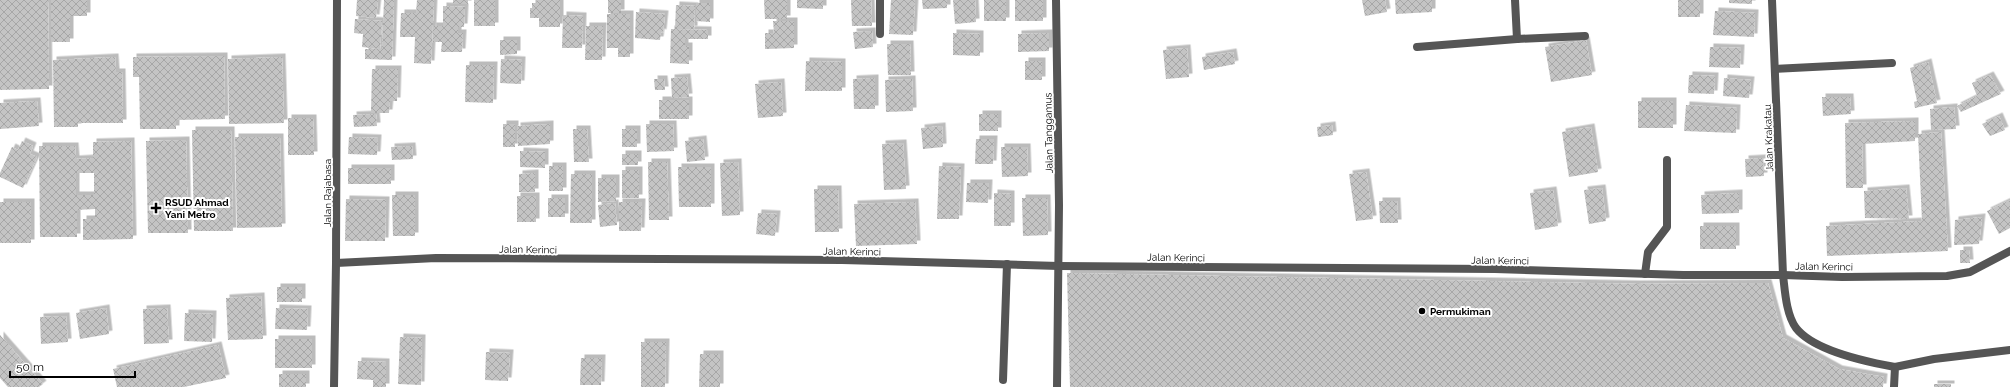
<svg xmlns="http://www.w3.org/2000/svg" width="2010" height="387" viewBox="0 0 2010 387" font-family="Raleway,sans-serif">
<defs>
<pattern id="building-cross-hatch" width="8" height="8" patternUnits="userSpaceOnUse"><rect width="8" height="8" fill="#c4c4c4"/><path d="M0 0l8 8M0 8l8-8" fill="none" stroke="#a7a7a7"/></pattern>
<filter id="shadow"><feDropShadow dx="3.5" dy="-3.5" stdDeviation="0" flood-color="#0004"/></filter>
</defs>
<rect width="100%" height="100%" fill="#fff"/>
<g fill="url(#building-cross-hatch)" fill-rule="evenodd" filter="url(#shadow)">
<path d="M0,0H48L49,89L0,90Z"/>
<path d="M51,0H87V16H70V42H51Z"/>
<path d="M357,0H378L376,18L356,16Z"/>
<path d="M384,0H394L392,60L365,59V49H382Z"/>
<path d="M417,0H434L431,64L414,63L415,37H400L401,13H416Z"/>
<rect x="453" y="0" width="15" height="4"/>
<rect x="474" y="0" width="21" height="26"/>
<path d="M537,0H560V27H539V18H530V8H532V3H537Z"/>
<rect x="608" y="0" width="13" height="13"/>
<path d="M764,0H787V19H765Z"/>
<path d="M797,0H823V9L797,8Z"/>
<path d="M851,0H871L872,26H852Z"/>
<path d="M891,0H915L913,35L889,34Z"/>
<path d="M922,0H947V8L923,9Z"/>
<path d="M953,0H975L976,22L955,24Z"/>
<rect x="984" y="0" width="22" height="21"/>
<rect x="1015" y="0" width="28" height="21"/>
<path d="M1362,0H1385L1387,12L1365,16Z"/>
<path d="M1395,0H1432V12L1396,14Z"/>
<rect x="1678" y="0" width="22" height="17"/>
<path d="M1729,0H1752V4L1729,3Z"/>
<path d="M696,3H710V22L696,21Z"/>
<path d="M676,5L695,6L694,29H675Z"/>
<path d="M443,6L465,7L464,27H458V33H463L462,52H441L442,42H433V26H443Z"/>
<path d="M1715,11L1755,13L1754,37L1713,35Z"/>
<path d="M636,12L665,14L663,33L661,32L660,40L635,38Z"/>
<path d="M607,14H630V57H618V48H607Z"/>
<path d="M563,15L583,16L582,48H562Z"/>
<path d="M355,19L382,21L380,49L362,47L363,34L354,33Z"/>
<path d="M773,21H794V48L765,49V33H774Z"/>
<path d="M586,26H603L602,60H585Z"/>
<path d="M671,29L708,30V39H685V46H689V64L670,63Z"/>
<path d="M872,31L873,47L855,49L853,32Z"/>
<path d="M953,33L980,34V56L953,55Z"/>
<path d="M1049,33V51L1018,52V34Z"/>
<path d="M500,40H517V54L500,55Z"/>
<path d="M1586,40L1592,75L1551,82L1545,47Z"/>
<path d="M887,44H910L911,75H888Z"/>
<path d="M1710,47L1741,48L1740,68L1709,67Z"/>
<path d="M1187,48L1189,77L1166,79L1163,50Z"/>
<path d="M1233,52L1235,64L1204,70L1202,57Z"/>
<path d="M224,56L225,119L176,120V129H140L139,77H133V57Z"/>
<path d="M115,57L116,72H122L123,123H78V127H54L53,60Z"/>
<path d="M282,57L284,123L229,124L228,59Z"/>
<path d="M501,59L522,60L521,84L500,83Z"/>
<path d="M806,61L842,62V91H805Z"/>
<rect x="1025" y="61" width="17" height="19"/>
<path d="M1928,62L1937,103L1915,108L1914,102L1917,101L1910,68Z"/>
<path d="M466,65H494L493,103L465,102Z"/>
<path d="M372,69H398L397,101H390L389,113H371Z"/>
<path d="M1689,75L1715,76L1714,94L1688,93Z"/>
<path d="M1990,75L2001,94L1961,112L1957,106L1977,96L1972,83Z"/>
<path d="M687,77L689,97L672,98L671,78Z"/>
<path d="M875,78V109H854L853,79Z"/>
<path d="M1724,78L1751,80L1749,98L1723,96Z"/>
<path d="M654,79H664L665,90H655Z"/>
<path d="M912,79L913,111L886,112L885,80Z"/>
<path d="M781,82L783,116L758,118L755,84Z"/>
<path d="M1822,97H1850L1851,114L1823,116Z"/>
<rect x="659" y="100" width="30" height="19"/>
<path d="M37,101L39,126L0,129V103Z"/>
<rect x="1638" y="101" width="35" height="27"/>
<path d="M1686,105L1737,108L1736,133L1684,131Z"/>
<path d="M1954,107L1956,129L1931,130L1930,109Z"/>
<path d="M376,114L377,126L354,127L353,115Z"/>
<rect x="979" y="114" width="19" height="17"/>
<path d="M1999,116L2005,130L1990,136L1982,124Z"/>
<path d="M288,118H313L314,155H288Z"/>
<path d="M1915,121V141L1862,144L1863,188H1846L1845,123Z"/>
<rect x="503" y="124" width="12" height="23"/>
<path d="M550,124V144L518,146L517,126Z"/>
<path d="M646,124H673L674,151L647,152Z"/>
<path d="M1332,125L1333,135L1318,137L1317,127Z"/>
<path d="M942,126L943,147L923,149L921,128Z"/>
<path d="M1591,127L1598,172L1569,177L1562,132Z"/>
<path d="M573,129H587L589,162H574Z"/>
<rect x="622" y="129" width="15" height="18"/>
<path d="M192,130H231L233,231H194Z"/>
<path d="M1941,132L1948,251L1827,256L1826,226L1922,221L1918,134Z"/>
<path d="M235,137H280L282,227L237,228Z"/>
<path d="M349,137L378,138L377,155L348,154Z"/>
<path d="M703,139L705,160L687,162L685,141Z"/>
<path d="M976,139H994L993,164H975Z"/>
<path d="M186,140L188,233H148L146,141Z"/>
<path d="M22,141L33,146L30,154L37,157L23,188L0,177V173L12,147L18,150Z"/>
<path d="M131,141L133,239L83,240V219H95V209L77,210V237H40L39,146H75L76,159L93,158V142ZM76,173H94V195H76Z"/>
<path d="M903,143L906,189L884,190L882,144Z"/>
<path d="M412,146L413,159L392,160L391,147Z"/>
<path d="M1001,147H1027L1028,176L1002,177Z"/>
<path d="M520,151L545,152V168L520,167Z"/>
<rect x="622" y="154" width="16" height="11"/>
<path d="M1763,158L1764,176L1746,177L1745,159Z"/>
<path d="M648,162H667L669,220H649Z"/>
<path d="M738,162L740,215L722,216L720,163Z"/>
<rect x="549" y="166" width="14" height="25"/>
<path d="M939,166L961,167L959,219H937Z"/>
<path d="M678,167H711V207H679Z"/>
<rect x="348" y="168" width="43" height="16"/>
<rect x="622" y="170" width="17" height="28"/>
<path d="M1366,172L1373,219L1356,221L1349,174Z"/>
<path d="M535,173V192H519V174Z"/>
<path d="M571,174H592V223H570Z"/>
<path d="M598,178H616V201L598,202Z"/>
<path d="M967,183H989L988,203L966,202Z"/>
<path d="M1602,188L1606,221L1589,224L1584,190Z"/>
<path d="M1906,188L1909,219L1865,218L1864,191Z"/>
<path d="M814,189H838L839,232H815Z"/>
<path d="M1553,190L1558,226L1535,230L1530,193Z"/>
<path d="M994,193L1011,194V226H994Z"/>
<path d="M1739,193V213L1702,214L1701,195Z"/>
<path d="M392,195H415V236H393Z"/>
<rect x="517" y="196" width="19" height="26"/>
<rect x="548" y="198" width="17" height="19"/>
<path d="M1022,198H1047L1048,235L1023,236Z"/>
<path d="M346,199L386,200L385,241H345Z"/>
<path d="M2010,200V228L1999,234L1987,211Z"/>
<path d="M1379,201H1397L1398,223H1380Z"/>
<rect x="0" y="202" width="31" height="41"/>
<path d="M619,202H642L641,231H619Z"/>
<path d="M915,202L917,244L856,246L854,204Z"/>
<path d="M615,203L617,225L600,227L598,205Z"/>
<path d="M758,213L777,214L775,236L756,234Z"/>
<path d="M1982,217L1979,244L1954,245L1955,220Z"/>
<rect x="1700" y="226" width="36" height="23"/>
<path d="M1960,250H1969L1970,263H1960Z"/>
<path d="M1067,273L1638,284L1768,283L1783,338L1839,369L1884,377L1883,387H1070Z"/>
<rect x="277" y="287" width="25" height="15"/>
<path d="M261,296L263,339L228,340L226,298Z"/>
<path d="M106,308L109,334L80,339L76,313Z"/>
<path d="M167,308L169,343L144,344L143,309Z"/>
<path d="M276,308L308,309L307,330L275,329Z"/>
<path d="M185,313L213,314L212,342L184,341Z"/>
<path d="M66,316L68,342L41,344L40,317Z"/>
<path d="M0,335L43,384L39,387H8L0,378Z"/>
<path d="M400,337L422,338L421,385L398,384Z"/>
<rect x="275" y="339" width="37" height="29"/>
<path d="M641,342H666L665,387H641Z"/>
<path d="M218,345L226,378L184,387H117L113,369Z"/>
<path d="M486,352L510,353L508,381L485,380Z"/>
<path d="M700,354H720V387H699Z"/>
<path d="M581,358H602L601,385H580Z"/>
<path d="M358,361L386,362V387H373V380L357,379Z"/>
<rect x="279" y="374" width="27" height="13"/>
<rect x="1934" y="384" width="17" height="3"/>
</g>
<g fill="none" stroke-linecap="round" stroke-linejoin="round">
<g stroke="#555" stroke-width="8">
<path d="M1056,0L1059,205L1057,387"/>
<path d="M1515,0L1517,39"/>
<path d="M1772,0L1783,275C1785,291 1786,314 1796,328C1814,351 1867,362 1895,367"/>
<path d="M880,34V0"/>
<path d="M1417,47L1517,39L1585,36"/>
<path d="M1775,69L1892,63"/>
<path d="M336,263L436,258L842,260L1059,266L1495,269L1683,275H1783L1842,277L1947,276L1970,272L2010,251"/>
<path d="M1645,274L1648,252L1667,227V160"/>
<path d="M1003,380L1007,264"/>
<path d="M334,387L336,263L337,0"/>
<path d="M1894,387L1895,367L1934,359L2010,350"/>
</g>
</g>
<g fill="#000" stroke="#fff" stroke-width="1.5">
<path d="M154 202h4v4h4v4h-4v4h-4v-4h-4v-4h4z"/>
<circle cx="1422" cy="311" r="4"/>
</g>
<g text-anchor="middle" stroke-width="4" stroke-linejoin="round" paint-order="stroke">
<g font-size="10" fill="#000" stroke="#fff">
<text transform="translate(1048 133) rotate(-91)" y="4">Jalan Tanggamus</text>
<text transform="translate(1768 138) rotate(-92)" y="4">Jalan Krakatau</text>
<text transform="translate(327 193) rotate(-90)" y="4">Jalan Rajabasa</text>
<text transform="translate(528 249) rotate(1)" y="4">Jalan Kerinci</text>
<text transform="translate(852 251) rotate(1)" y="4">Jalan Kerinci</text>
<text transform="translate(1176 257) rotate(1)" y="4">Jalan Kerinci</text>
<text transform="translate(1500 260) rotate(1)" y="4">Jalan Kerinci</text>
<text transform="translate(1824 266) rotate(1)" y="4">Jalan Kerinci</text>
</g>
<g font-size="10" font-weight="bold" fill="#000" stroke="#fff" text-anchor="start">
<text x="165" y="206">RSUD Ahmad<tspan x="165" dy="12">Yani Metro</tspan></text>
<text x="1430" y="315">Permukiman</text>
</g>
</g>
<path d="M10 371v6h125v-6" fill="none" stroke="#000000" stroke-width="2"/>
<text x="16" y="371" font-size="12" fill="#000000" stroke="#ffffff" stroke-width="3" paint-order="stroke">50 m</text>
</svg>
